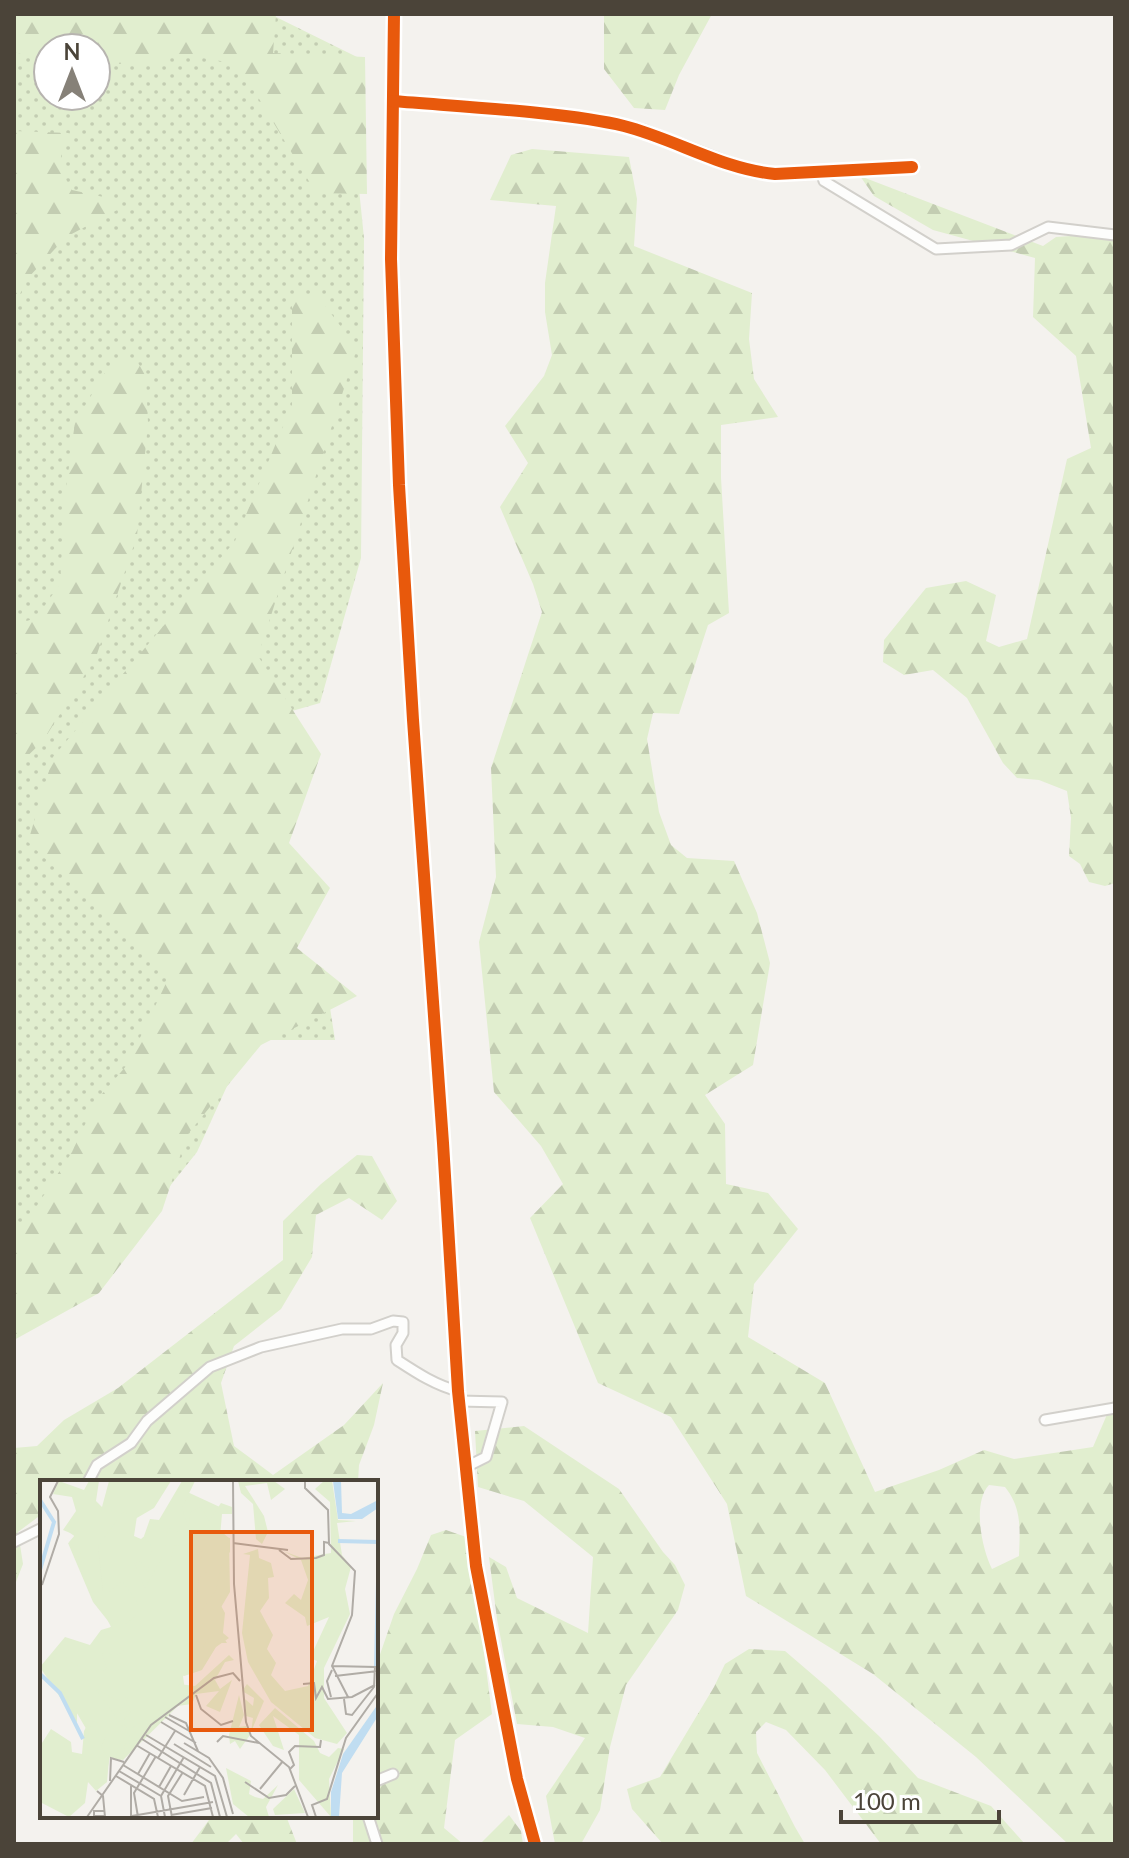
<svg xmlns="http://www.w3.org/2000/svg" width="1129" height="1858" viewBox="0 0 1129 1858" font-family="Lato,sans-serif">
<defs>
<pattern id="grass-dots" width="8" height="8" patternUnits="userSpaceOnUse" patternTransform="scale(2)"><rect width="8" height="8" fill="#e1eecf"/><path d="M2 2h.1M6 6h.1" fill="none" stroke="#c3cdb2" stroke-width="1.8" stroke-linecap="round"/></pattern>
<pattern id="forest-firs" width="22" height="20" patternUnits="userSpaceOnUse" patternTransform="scale(2)"><rect width="22" height="20" fill="#e1eecf"/><path d="M5 1l3.5 6h-7zM16 11l3.5 6h-7z" fill="#c3cdb2"/></pattern>
</defs>
<rect width="100%" height="100%" fill="#f4f2ee"/>
<path fill="url(#grass-dots)" fill-rule="evenodd" d="M14,14H270L357,57L351,111L364,238L361,558L320,703L271,717L259,926L324,969L335,1040H248L197,1152L89,1288L14,1334ZM48,48H96V96H48Z"/>
<g fill="url(#forest-firs)" fill-rule="evenodd">
<path d="M14,14H276L273,53L365,57L367,194L316,193L238,64L174,53L160,62L96,65V48H48V62L14,52Z"/>
<path d="M604,14H712L679,75L665,110L634,108L604,69Z"/>
<path d="M14,131L69,133C58,160 57,165 72,190L108,198L117,210L66,237L28,278L14,306Z"/>
<path d="M532,149L629,157L637,199L634,246L752,293L749,339L754,379L778,417L721,425V478L729,613L708,625L679,714L653,713L647,739L659,812L671,845L687,858L734,861L757,913L770,963L753,1065L705,1095L725,1124L726,1184L768,1193L798,1229L754,1284L748,1337L825,1383L875,1492L939,1470L984,1450L1014,1459L1093,1447L1115,1396V1844H1068L976,1757L873,1674L746,1596L727,1504L671,1417L598,1383L530,1218L563,1184L541,1146L494,1092L479,942L496,877L491,768L542,612L533,584L500,507L528,463L505,426L544,376L552,355L545,312V283L556,206L490,200L511,155ZM989,1485L1005,1487C1022,1508 1020,1529 1019,1556L992,1569C982,1549 972,1503 989,1485Z"/>
<path d="M860,176L1043,246L1056,237L1115,233V883L1105,886L1089,882L1080,864L1069,856L1071,818L1067,791L1039,780L1017,778L1003,763L967,698L933,670L904,675L883,662L884,640L926,588L966,581L996,595L986,641L999,647L1027,639L1067,459L1091,448L1076,356L1033,317L1035,258L933,230L874,196Z"/>
<path d="M292,295H317L357,348L258,656L321,754L289,843L330,888L297,948L357,996L261,1045L187,1135L162,1211L99,1293L14,1340V1220L25,1224L72,1152L96,1101L127,1065L169,977L28,842L53,757L235,541L292,405Z"/>
<path d="M124,356L136,359L146,377L148,423L137,536L96,657L43,741L14,769V625L36,618L60,584L65,496L75,422L108,368Z"/>
<path d="M357,1155L372,1156L397,1201L382,1220L349,1198L316,1215L312,1257L281,1309L234,1346L221,1383L234,1446L273,1475L344,1425L383,1383L374,1425L359,1465L358,1482H190L176,1480L173,1482H42V1514L18,1532L23,1564L14,1587V1448L37,1446L64,1420L118,1388L283,1260V1221L321,1184Z"/>
<path d="M524,1426L619,1489L663,1552L675,1565L685,1585L678,1610L626,1685L610,1747L600,1810L581,1844H555L546,1796L585,1738L553,1727L517,1724L497,1619L489,1557L506,1567L517,1598L588,1633L593,1557L524,1501L478,1487L475,1431Z"/>
<path d="M446,1530L469,1538L492,1714L455,1740L444,1828L463,1844H353V1816H376V1666L394,1614L417,1569L431,1535Z"/>
<path d="M749,1649L785,1651L827,1687L880,1737L918,1778L991,1806L1025,1844H881L825,1770L786,1730L766,1722L756,1732L757,1753L795,1827L805,1844H663L632,1809L627,1789L660,1777L714,1687L725,1664Z"/>
<path d="M509,1815L521,1831L523,1844H480Z"/>
<path d="M212,1816H286L297,1844H244L236,1834L226,1844H191Z"/>
</g>
<g fill="none" stroke-linecap="round" stroke-linejoin="round">
<defs>
<g id="minor">
<path d="M912,167L821,172L824,181L936,249L1011,245L1048,227L1115,235"/>
<path d="M459,1401L502,1402L486,1457L466,1467"/>
<path d="M1045,1420L1115,1408"/>
<path d="M88,1482L97,1465L131,1443L147,1421L210,1367L261,1347L342,1329H371L393,1321L403,1322V1333L396,1345L397,1360C417,1373 435,1385 458,1391"/>
<path d="M14,1542L42,1528"/>
<path d="M376,1781L393,1774"/>
<path d="M368,1816L377,1844"/>
</g>
<g id="tertiary">
<path d="M394,14L391,259L399,485L413,720L443,1143L458,1391L476,1566L517,1779L535,1844"/>
<path d="M393,101L504,109L604,121L644,131L738,167L757,172L775,174L821,172"/>
</g>
</defs>
<use href="#minor" stroke="#d2d0cb" stroke-width="13"/>
<use href="#tertiary" stroke="#d2d0cb" stroke-width="15"/>
<use href="#minor" stroke="#fdfdfc" stroke-width="9"/>
<use href="#tertiary" stroke="#fdfdfc" stroke-width="11"/>
<defs>
<g id="cycleway">
<path d="M394,14L391,259L399,485L413,720L443,1143L458,1391L476,1566L517,1779L535,1844"/>
<path d="M393,101C442,105 491,108 539,113C568,116 596,119 624,126C675,139 722,169 775,174L912,167"/>
</g>
</defs>
<use href="#cycleway" stroke="#fff" stroke-width="17"/>
<use href="#cycleway" stroke="#e8590c" stroke-width="12"/>
</g>
<g transform="translate(40 1480)">
<rect width="338" height="338" fill="#f4f2ee"/>
<path d="M143,10L182,28L178,49L189,58L190,112L180,129L179,151L187,163H178L161,190L143,196L146,218L83,280L70,277L68,286L31,223L3,190L26,159L47,168L72,146L53,122L28,63L37,58L29,52L34,40L55,38L71,18L97,36L94,56L101,59L121,42Z" fill="#e1eecf"/>
<path d="M19,1L44,10L49,1H59L56,21L62,27L69,1H131L114,28L95,39L84,31L58,66L63,111L68,113L82,101L98,123L95,137L85,144V169L78,175L62,173L67,188L62,192L40,188L18,172L9,184L8,191L37,230V243L0,187L25,157L50,165L61,150L71,147L41,87L45,79L29,62L35,55L23,50L36,31L32,17L13,14ZM142,1H155L142,28L148,48L151,32L161,27L169,41L181,23L192,27V34H182L180,57L190,58V73L176,59H158L128,48L124,74L105,108L94,83L100,81L108,92L112,67L104,56L110,39L119,40ZM198,1H234L245,9L231,20L227,3L205,6L224,36L228,52L222,64L216,59L213,24L201,13ZM284,1H292L298,40L316,41L297,43L302,75L311,87L305,109L310,134L284,188V218L307,253L297,264L275,258L231,222L208,182L202,153L210,75L203,74L218,69L219,78L231,83L234,97L228,98L229,118L220,131L233,155L227,169L236,183L231,195L245,211L268,206L277,181L270,178L289,137L267,146L265,137L245,123L254,114L261,120L268,100L261,80L243,71L262,78L291,73L290,22L275,9ZM134,65L158,66L164,75L150,91L149,119L157,115L159,97L167,92L161,122L144,140L136,120V85L130,81ZM182,84L189,89L179,122L185,133L183,153L189,158L176,167L162,190L144,196V178L154,183L169,157L154,142L176,110ZM189,175L194,180L185,182L175,200L180,209L192,200L180,232L166,226L179,211L156,214L152,224L130,227L111,244L85,268L81,280L72,278L91,258L55,208L76,220L89,217L78,234L93,229L82,242L89,250L123,227L139,204L155,206ZM207,204L224,221L211,252L213,238L206,236L205,219L213,226L214,218L202,211ZM199,215L204,235L199,247L206,246L210,255L200,269L195,261L190,264L189,255ZM235,228L274,261L280,273L289,277L298,268L304,269L289,299L291,337L259,300V255L233,236L244,270L233,266L219,245ZM52,241L59,243L66,257L61,266L69,280L67,302L56,311L48,302L45,323L29,337L0,322V266L11,249L31,262L32,272L42,274L44,251L47,245L53,247ZM186,288L211,301L209,314L215,317L223,319L238,305L226,327L229,337H209L193,324ZM254,309L265,333L235,335L233,329Z" fill="#e1eecf"/>
<path d="M293,1H301L302,33L311,34L338,20V28L322,39H298ZM338,224V236L302,293L299,337H291V312L303,274Z" fill="#c0ddf1"/>
<path fill="none" stroke="#c0ddf1" stroke-width="4" d="M0,20L14,42L0,90M298,61L338,62M336,187L338,101M0,194L20,213L43,259"/>
<path fill="none" stroke="#b0aca6" stroke-width="2" d="M193,1L194,104L206,242L211,256L249,287L268,337M265,1V8L288,30L289,64L315,91L312,135L292,186L308,217M0,40V68M193,63L248,70M239,70L251,79L276,78L284,75V62L289,63M2,105L19,54L18,31L10,17L18,1M292,186L335,187L334,207L312,235L306,234L304,219M295,196L338,191M263,204L274,203L276,218L282,207L288,219L312,217L335,205M156,215L161,229L181,245L193,241M291,217L287,201L292,190M129,235L146,243L158,271M125,237L151,252M121,242L156,263M106,255L175,296L187,337M102,259L171,303L180,337M177,262L183,256L219,263M144,263L169,278L183,298L193,334M134,264L171,287M96,265L165,306L173,337M118,278L135,251M83,285L142,321L164,317M250,289L254,285L249,272L255,266L280,267L281,260M79,291L121,316M98,294L110,273M76,296L114,319L118,337M70,301L71,278L84,282M205,302L229,318L246,315L255,306M91,305V337M119,307L131,286M220,309L243,281M57,311L63,316L65,337M144,315L160,287M64,331H54V336H65M131,335L172,328M47,337L111,245L174,198L193,193L200,201M86,337L173,322M98,337L94,313L116,276M125,337L121,316L144,277M132,337L128,316L143,292M276,337L272,325L287,319L306,258L338,213"/>
<path fill="#e8590c" fill-opacity="0.15" stroke="#e8590c" stroke-width="4" d="M151,52H272V250H151Z"/>
<rect width="338" height="338" fill="none" stroke="#4b4439" stroke-width="4"/>
</g>
<rect width="1129" height="1858" fill="none" stroke="#4b4439" stroke-width="32"/>
<g transform="translate(72 72)"><circle r="38" fill="#ffffff" stroke="#b7b4b0" stroke-width="2"/>
<path d="M0-6L14 30L0 20L-14 30Z" fill="#868178"/>
<text y="-12" font-size="22" font-weight="bold" text-anchor="middle" fill="#4b4439">N</text>
</g>
<path d="M841 1810v12h158v-12" fill="none" stroke="#4b4439" stroke-width="4"/>
<text x="853" y="1810" font-size="24" fill="#4b4439" stroke="#ffffff" stroke-width="6" paint-order="stroke">100 m</text>
</svg>
